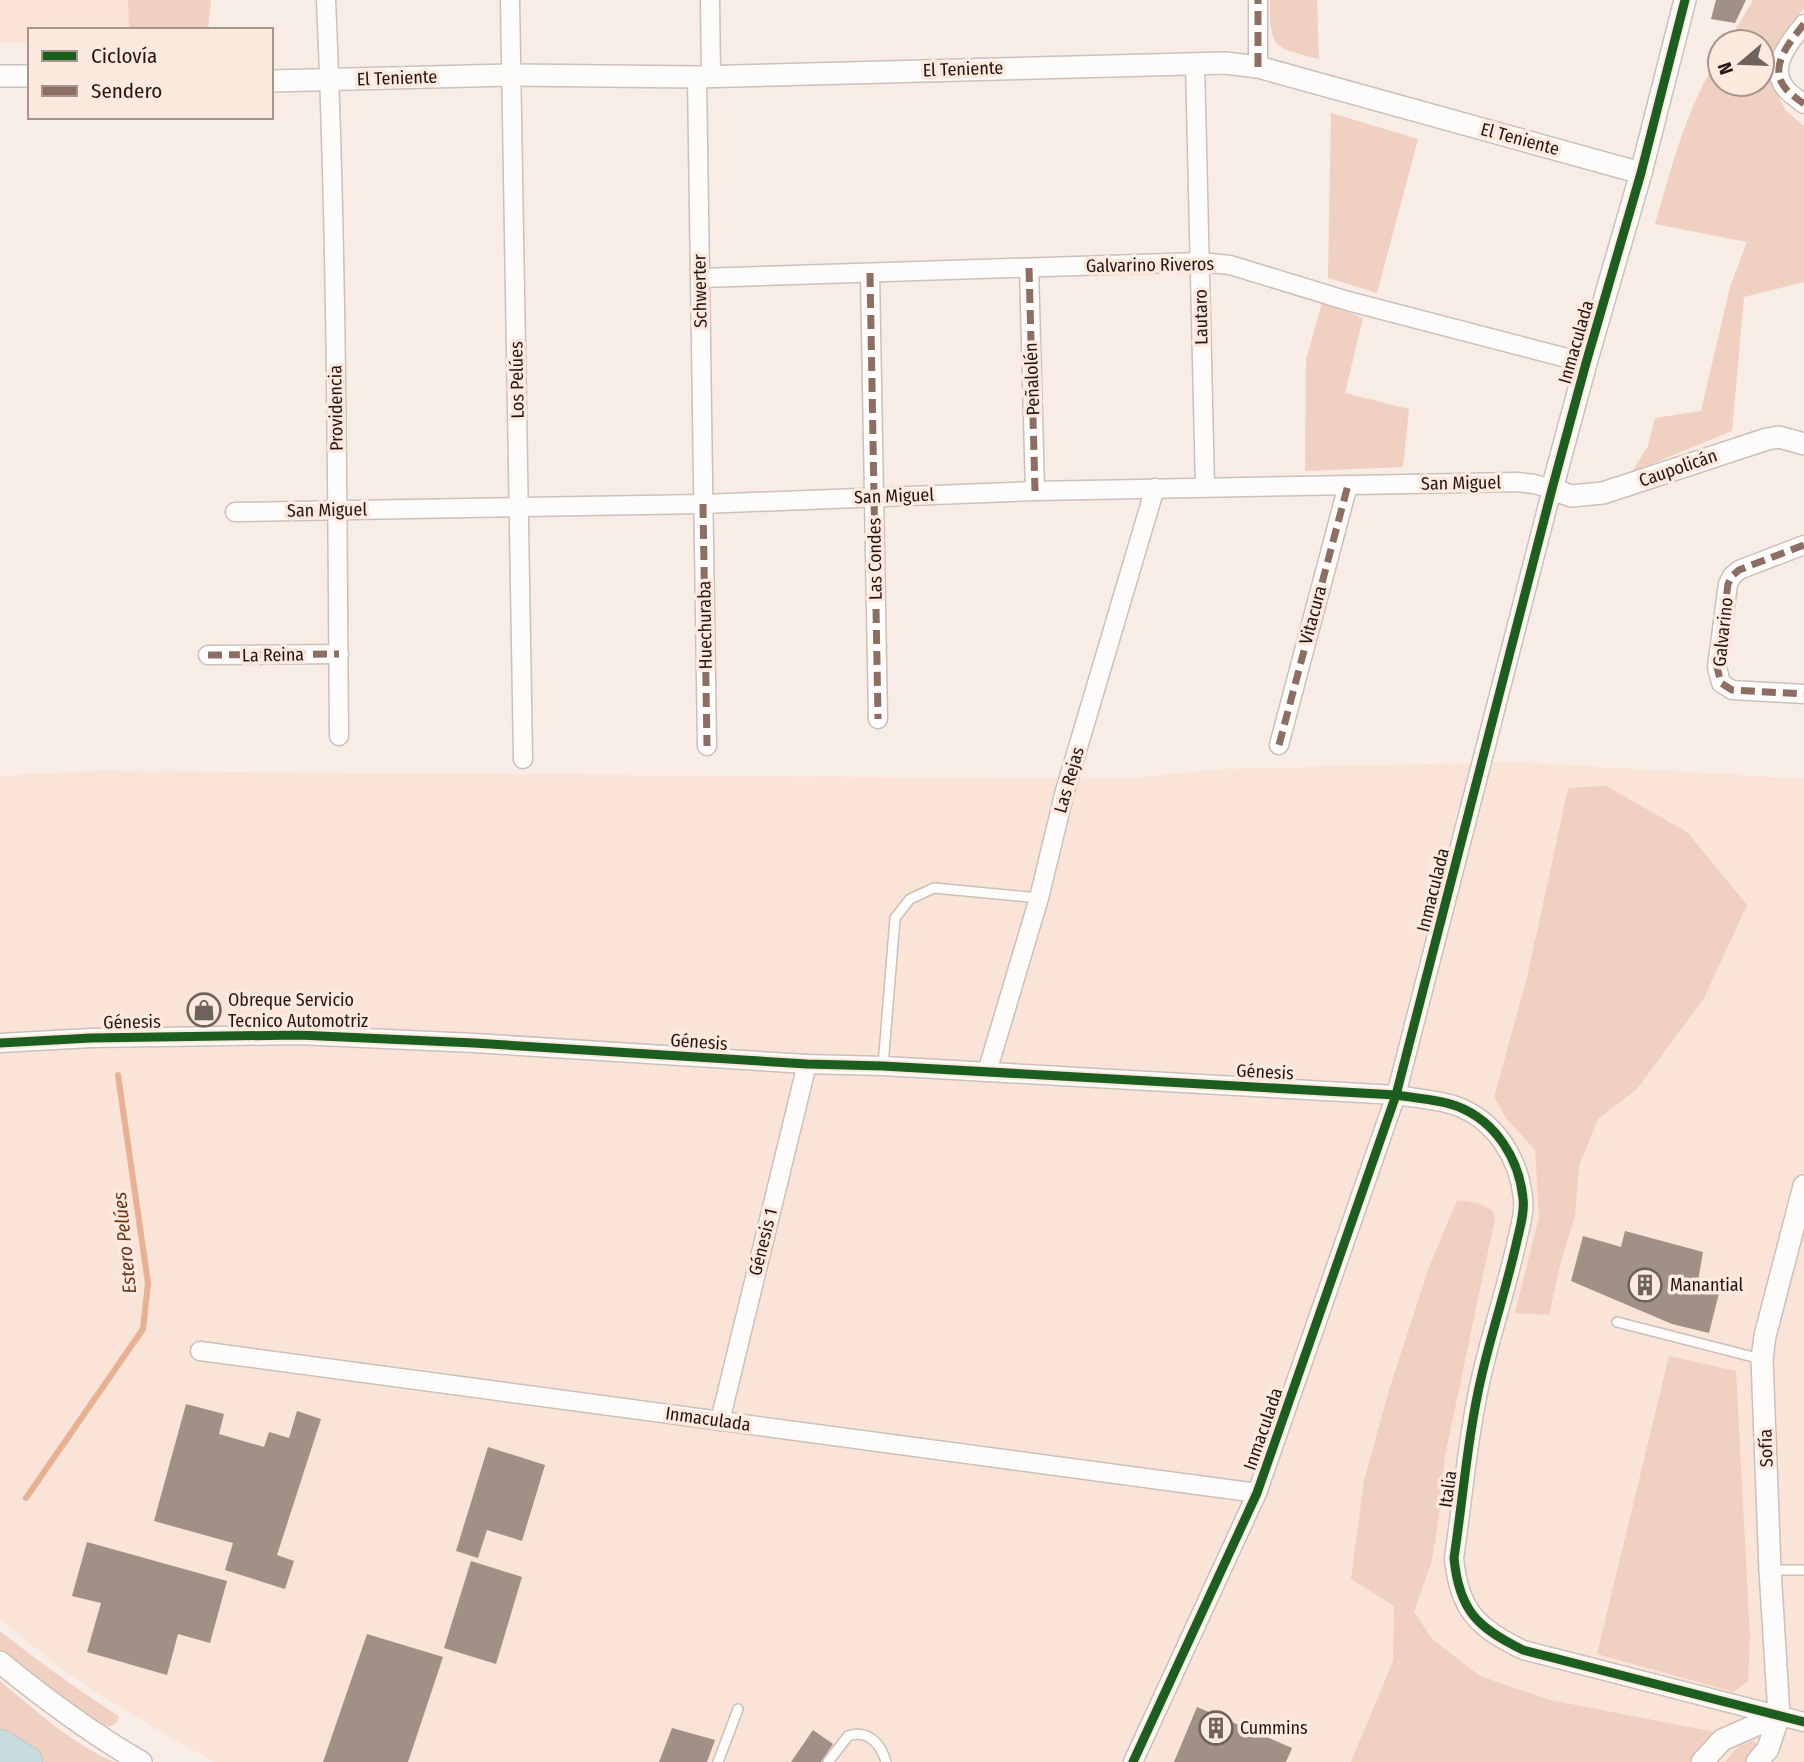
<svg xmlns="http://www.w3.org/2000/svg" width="1804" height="1762" viewBox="0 0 1804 1762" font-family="'Fira Sans Condensed',sans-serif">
<rect width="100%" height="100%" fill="#f7ece6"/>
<g fill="#fae3d7">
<path d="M0,0H128L129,30H30V42L0,43Z"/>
<path d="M1512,762L1804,779V1762H215L170,1737L96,1692L62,1669L0,1619V776L97,771L1123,779L1225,769Z"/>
</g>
<g fill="#f0d0c0">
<path d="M128,0H211L208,30H129Z"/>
<path d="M1270,0H1317L1319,59C1273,47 1270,49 1270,0Z"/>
<path d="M1753,0H1804V8L1789,28L1771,58L1774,88L1786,111L1804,126V282L1744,297L1732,431L1632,472L1648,446L1655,418L1701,411L1730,287L1747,242L1655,224C1672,166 1687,106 1720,55V84H1762V42H1728Z"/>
<path d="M1331,113L1418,139L1377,293L1328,278Z"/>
<path d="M1322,303L1363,318L1345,393L1409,409L1403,467L1305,471L1306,360Z"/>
<path d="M1606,786L1687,832L1747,905L1704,998L1637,1089L1598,1119L1579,1166L1575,1216L1560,1265L1549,1315L1515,1313L1539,1217L1535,1150L1507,1119L1494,1097L1527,978L1568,788Z"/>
<path d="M1457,1200L1478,1203L1492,1210L1495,1218L1445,1456L1438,1523L1432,1560L1414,1612L1433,1640L1480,1676L1550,1700L1720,1733L1695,1762H1351L1393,1661L1394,1606L1351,1579L1364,1480L1390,1387L1429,1267Z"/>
<path d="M1669,1356L1736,1371L1750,1637L1748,1681L1734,1692L1597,1654Z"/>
<path d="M0,1631C38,1661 77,1690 119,1716C118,1723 113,1727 105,1726L45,1685L0,1649Z"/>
<path d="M0,1681C35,1710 72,1744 114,1762H45L0,1736Z"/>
<path d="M1753,1741L1756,1743V1751L1751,1762H1725L1739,1746Z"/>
</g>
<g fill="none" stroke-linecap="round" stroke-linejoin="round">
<path stroke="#e9b194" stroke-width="6" d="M26,1498L143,1329L148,1283L118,1075"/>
</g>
<g fill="#a19085">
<path d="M1716,0H1746L1735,23L1711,19Z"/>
<path d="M1625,1231L1703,1252L1698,1281L1720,1289L1709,1333L1672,1324L1571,1281L1583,1236L1621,1247Z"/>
<path d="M186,1404L224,1414L219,1434L264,1447L269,1432L289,1438L297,1411L321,1419L277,1555L294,1561L285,1589L225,1570L233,1543L154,1521Z"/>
<path d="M488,1447L545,1465L522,1541L487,1530L478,1558L456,1551Z"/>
<path d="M87,1542L227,1581L210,1643L178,1634L167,1675L87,1652L101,1603L72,1596Z"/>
<path d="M471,1561L522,1577L496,1664L444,1648Z"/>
<path d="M367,1634L443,1657L408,1762H323Z"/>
<path d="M1197,1707L1292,1748L1286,1762H1174Z"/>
<path d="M672,1728L715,1740L707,1762H659Z"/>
<path d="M813,1730L833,1744L821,1762H791Z"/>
</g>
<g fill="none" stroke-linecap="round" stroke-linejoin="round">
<defs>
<g id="service">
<path d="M883,1066L895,918L910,899L934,888L1039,898"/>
<path d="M1617,1322L1761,1359"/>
<path d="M1771,1570H1804"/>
<path d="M718,1762L738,1709"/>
<path d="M828,1762L848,1736C868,1729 881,1744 886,1762"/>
</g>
<g id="minor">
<path d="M326,0C337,245 337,491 339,736"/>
<path d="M510,0L523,759"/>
<path d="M710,0L711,77"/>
<path d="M1804,24C1790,42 1767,67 1786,89C1791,95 1798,99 1804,104"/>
<path d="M1195,63L1205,487"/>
<path d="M1258,67V0"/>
<path d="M697,77L707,746"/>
<path d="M1029,268L1035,491"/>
<path d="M870,273L878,719"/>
<path d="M700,278L1200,262L1230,265L1348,301L1586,363"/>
<path d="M235,512L703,504L1035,491L1517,482L1534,484L1552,489L1396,1095L1257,1493L1133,1762"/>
<path d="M1804,545L1739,570L1732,576L1728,584L1717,667L1721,683L1732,690L1804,694"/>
<path d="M208,655L339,654"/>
<path d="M1279,745L1348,485"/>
<path d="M0,1043L91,1038L299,1035L474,1043L807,1064L883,1066L1396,1095C1414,1098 1443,1100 1459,1107C1496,1122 1519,1159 1523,1198C1525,1214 1519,1230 1516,1245C1506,1289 1492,1331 1482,1374C1468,1433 1463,1498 1454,1558C1459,1611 1478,1628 1523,1650L1804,1722"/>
<path d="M987,1072L1039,898L1065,791L1155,488"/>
<path d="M200,1351L1257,1493"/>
<path d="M720,1421L807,1064"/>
</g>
<g id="tertiary">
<path d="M1685,0L1641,173L1586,363L1552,489L1571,496L1603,493L1767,439L1779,437L1804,444"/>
<path d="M0,76H30"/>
<path d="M271,81L512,75L697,77L1225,63L1258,67L1641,173"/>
<path d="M0,1662C45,1699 91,1733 141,1762"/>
<path d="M1702,1762L1722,1740L1779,1715"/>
<path d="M1757,1762L1768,1749L1779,1715L1770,1570L1762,1359L1765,1336L1804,1186"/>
</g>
<path id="motorway" d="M0,1746L26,1762"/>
</defs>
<use href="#service" stroke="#cbc0ba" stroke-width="12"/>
<use href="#minor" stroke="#cbc0ba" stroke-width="21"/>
<use href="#tertiary" stroke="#cbc0ba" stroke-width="24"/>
<use href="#motorway" stroke="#d0c9c7" stroke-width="35"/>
<use href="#service" stroke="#fefcfb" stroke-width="9"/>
<use href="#minor" stroke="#fefcfb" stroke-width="18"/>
<use href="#tertiary" stroke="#fefcfb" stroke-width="21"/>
<use href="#motorway" stroke="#c7dddd" stroke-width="32"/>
<g stroke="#8d6e63" stroke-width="7" stroke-dasharray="14 7" stroke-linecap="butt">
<path d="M1804,24C1790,42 1767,67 1786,89C1791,95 1798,99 1804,104"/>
<path d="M1258,67V0"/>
<path d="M1029,268L1035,491"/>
<path d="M870,273L878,719"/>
<path d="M703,504L707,746"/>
<path d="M1804,545L1739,570L1732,576L1728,584L1717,667L1721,683L1732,690L1804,694"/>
<path d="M208,655L339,654"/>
<path d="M1279,745L1348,485"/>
</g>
<defs>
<g id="cycleway">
<path d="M0,1043L91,1038L299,1035L474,1043L807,1064L883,1066L1396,1095C1414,1098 1443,1100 1459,1107C1496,1122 1519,1159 1523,1198C1525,1214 1519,1230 1516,1245C1506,1289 1492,1331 1482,1374C1468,1433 1463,1498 1454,1558C1459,1611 1478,1628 1523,1650L1804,1722"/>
<path d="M1133,1762L1257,1493L1396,1095L1552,489L1586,363L1641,173L1685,0"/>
</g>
</defs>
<use href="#cycleway" stroke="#fee9df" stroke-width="13"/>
<use href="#cycleway" stroke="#1b5e20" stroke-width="9"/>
</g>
<defs>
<symbol id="shop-ring" viewBox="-11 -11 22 22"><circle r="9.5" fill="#fee9df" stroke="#6d625c" stroke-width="1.5"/><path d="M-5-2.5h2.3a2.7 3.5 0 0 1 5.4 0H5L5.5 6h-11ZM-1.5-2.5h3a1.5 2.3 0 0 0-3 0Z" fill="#6d625c"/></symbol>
<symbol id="building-ring" viewBox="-11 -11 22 22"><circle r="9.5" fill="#fee9df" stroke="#6d625c" stroke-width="1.5"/><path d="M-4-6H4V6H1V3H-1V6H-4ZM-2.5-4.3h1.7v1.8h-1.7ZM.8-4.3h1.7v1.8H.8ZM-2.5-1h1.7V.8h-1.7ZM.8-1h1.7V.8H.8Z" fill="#6d625c"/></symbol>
</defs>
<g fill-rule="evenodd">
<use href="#shop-ring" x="185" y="991" width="38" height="38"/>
<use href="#building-ring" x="1626" y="1266" width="38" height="38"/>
<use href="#building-ring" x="1197" y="1709" width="38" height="38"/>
</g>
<g text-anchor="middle" stroke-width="7" stroke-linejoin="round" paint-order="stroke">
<g font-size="18" fill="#231711" stroke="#fee9df">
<text transform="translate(963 69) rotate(-2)" y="6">El Teniente</text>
<text transform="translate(397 78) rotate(-2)" y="6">El Teniente</text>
<text transform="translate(1520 139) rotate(15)" y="6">El Teniente</text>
<text transform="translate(1150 265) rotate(-1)" y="6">Galvarino Riveros</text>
<text transform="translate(700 291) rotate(-91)" y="6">Schwerter</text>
<text transform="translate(1201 317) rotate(-91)" y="6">Lautaro</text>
<text transform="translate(1576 342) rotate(-74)" y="6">Inmaculada</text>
<text transform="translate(1032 379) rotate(-92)" y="6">Peñalolén</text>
<text transform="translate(517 380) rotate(-91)" y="6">Los Pelúes</text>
<text transform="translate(336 408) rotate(-91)" y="6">Providencia</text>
<text transform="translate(1678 468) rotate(-19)" y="6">Caupolicán</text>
<text transform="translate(1461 483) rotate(-1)" y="6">San Miguel</text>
<text transform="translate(894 496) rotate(-2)" y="6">San Miguel</text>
<text transform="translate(327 510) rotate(-1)" y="6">San Miguel</text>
<text transform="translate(875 559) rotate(-91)" y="6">Las Condes</text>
<text transform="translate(1313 615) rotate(-75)" y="6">Vitacura</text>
<text transform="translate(705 625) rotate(-91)" y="6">Huechuraba</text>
<text transform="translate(1723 632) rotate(-84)" y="6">Galvarino</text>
<text transform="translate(273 655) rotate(-1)" y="6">La Reina</text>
<text transform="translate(1069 780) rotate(-74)" y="6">Las Rejas</text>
<text transform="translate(1433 890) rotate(-76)" y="6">Inmaculada</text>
<text transform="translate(132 1022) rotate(-1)" y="6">Génesis</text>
<text transform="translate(699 1042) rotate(4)" y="6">Génesis</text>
<text transform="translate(1265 1072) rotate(3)" y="6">Génesis</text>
<text transform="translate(763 1242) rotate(-76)" y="6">Génesis 1</text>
<text transform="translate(708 1419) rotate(8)" y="6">Inmaculada</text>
<text transform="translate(1263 1429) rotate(-71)" y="6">Inmaculada</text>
<text transform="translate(1766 1448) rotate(-92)" y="6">Sofía</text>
<text transform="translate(1448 1489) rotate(-82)" y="6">Italia</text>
</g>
<g font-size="18" fill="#231711" stroke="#fee9df" text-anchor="start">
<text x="228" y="1006">Obreque Servicio<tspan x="228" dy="21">Tecnico Automotriz</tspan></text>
<text x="1670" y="1291">Manantial</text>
<text x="1240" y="1734">Cummins</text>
</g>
<g font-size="19" font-style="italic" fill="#653418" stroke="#fee9df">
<text transform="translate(124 1243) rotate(-96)" y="7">Estero Pelúes</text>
</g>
</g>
<rect x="28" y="28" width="245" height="91" fill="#fee9df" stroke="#a6958d" stroke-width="2"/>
<rect x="42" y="51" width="35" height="10" fill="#1b5e20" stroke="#a6958d" stroke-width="2"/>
<text x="91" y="63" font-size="21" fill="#231711">Ciclovía</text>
<rect x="42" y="86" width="35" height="10" fill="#8d6e63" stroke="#a6958d" stroke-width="2"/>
<text x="91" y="98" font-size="21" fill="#231711">Sendero</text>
<g transform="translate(1741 63) rotate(251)"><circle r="33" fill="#fee9df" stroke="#a6958d" stroke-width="2"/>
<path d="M0-5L12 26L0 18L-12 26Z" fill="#6d625c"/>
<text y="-10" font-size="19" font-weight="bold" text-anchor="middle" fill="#231711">N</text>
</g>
</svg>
